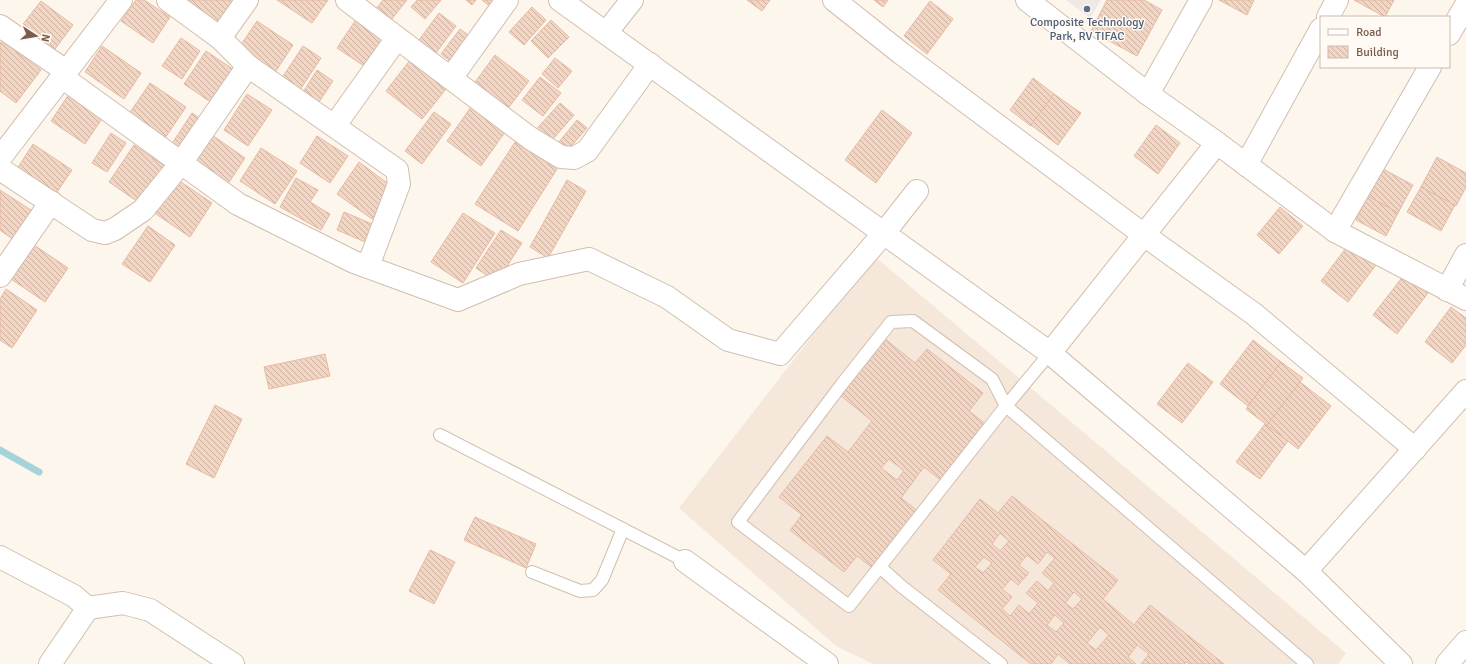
<svg xmlns="http://www.w3.org/2000/svg" width="1466" height="664" viewBox="0 0 1466 664" font-family="Signika,sans-serif">
<defs>
<pattern id="building-back-hatch" width="6" height="6" patternUnits="userSpaceOnUse"><rect width="6" height="6" fill="#f3d5c3"/><path d="M-1 5l2 2M0 0l6 6M5-1l2 2" fill="none" stroke="#cab0a1"/></pattern>
</defs>
<rect width="100%" height="100%" fill="#fdf6ec"/>
<path fill="#f5e8da" d="M874,256L1346,653L1338,664H873L836,646L679,508Z"/>
<path fill="#efe9e4" d="M1066,0H1101L1090,18Z"/>
<g fill="none" stroke-linecap="round" stroke-linejoin="round">
<path stroke="#a5d3da" stroke-width="7" d="M0,450L39,472"/>
</g>
<g fill="url(#building-back-hatch)" stroke="#e6bba3" fill-rule="evenodd">
<path d="M136,0H144L170,17L153,43L121,21Z"/>
<path d="M187,0H236L215,31L182,8Z"/>
<path d="M277,0H328L312,23Z"/>
<path d="M383,0H407L391,20L376,9Z"/>
<path d="M417,0H441L425,19L411,7Z"/>
<path d="M466,0H476L472,5Z"/>
<path d="M482,0H501L494,10Z"/>
<path d="M747,0H770L762,11Z"/>
<path d="M874,0H888L883,7Z"/>
<path d="M1107,0H1144L1162,10L1137,56L1091,31Z"/>
<path d="M1219,0H1254L1247,15Z"/>
<path d="M1354,0H1394L1385,17Z"/>
<path d="M41,1L73,25L52,53L20,28Z"/>
<path d="M930,1L953,19L927,54L904,36Z"/>
<path d="M532,7L546,20L524,45L509,32Z"/>
<path d="M439,13L456,26L433,57L416,44Z"/>
<path d="M357,18L390,40L370,70L337,48Z"/>
<path d="M551,20L569,37L548,58L531,41Z"/>
<path d="M257,21L293,45L272,77L236,52Z"/>
<path d="M460,29L472,38L453,63L441,54Z"/>
<path d="M181,38L200,51L182,79L162,66Z"/>
<path d="M2,41L41,70L16,103L0,91V44Z"/>
<path d="M102,46L141,73L124,99L85,72Z"/>
<path d="M303,46L321,58L296,96L278,84Z"/>
<path d="M206,51L240,74L218,107L184,84Z"/>
<path d="M495,55L529,81L506,111L473,85Z"/>
<path d="M555,58L572,71L558,88L542,74Z"/>
<path d="M410,60L446,89L422,119L386,91Z"/>
<path d="M317,70L333,81L315,108L300,97Z"/>
<path d="M540,77L561,93L543,116L522,100Z"/>
<path d="M1033,78L1054,94L1031,126L1010,110Z"/>
<path d="M150,83L186,107L165,138L129,114Z"/>
<path d="M69,94L103,117L85,144L51,121Z"/>
<path d="M247,94L272,110L248,146L224,130Z"/>
<path d="M1054,94L1081,113L1058,145L1031,125Z"/>
<path d="M560,103L574,115L547,146L533,133Z"/>
<path d="M471,107L505,132L481,166L447,141Z"/>
<path d="M882,110L912,133L876,183L845,160Z"/>
<path d="M434,112L451,124L422,164L405,151Z"/>
<path d="M192,113L206,122L184,155L171,145Z"/>
<path d="M577,120L587,128L563,156L554,148Z"/>
<path d="M1156,125L1180,143L1158,174L1134,156Z"/>
<path d="M111,133L126,143L107,172L92,163Z"/>
<path d="M212,135L245,158L224,190L190,167Z"/>
<path d="M317,136L348,156L330,183L300,163Z"/>
<path d="M515,142L557,169L518,231L475,204Z"/>
<path d="M33,144L72,170L53,198L15,172Z"/>
<path d="M134,145L169,169L144,206L109,182Z"/>
<path d="M261,148L297,171L275,204L240,181Z"/>
<path d="M1437,157L1466,173V187L1456,206L1421,187Z"/>
<path d="M359,162L394,188L372,219L337,194Z"/>
<path d="M1383,169L1413,185L1398,213L1368,196Z"/>
<path d="M175,178L212,203L190,237L153,212Z"/>
<path d="M296,178L318,190L310,202L330,214L321,230L280,207Z"/>
<path d="M567,180L586,191L548,258L530,247Z"/>
<path d="M1421,187L1455,205L1441,231L1407,212Z"/>
<path d="M0,190L37,214L18,243L0,230Z"/>
<path d="M1368,196L1398,213L1386,236L1356,220Z"/>
<path d="M1280,207L1303,226L1279,254L1257,235Z"/>
<path d="M344,212L377,226L370,244L337,230Z"/>
<path d="M463,213L495,233L463,283L431,262Z"/>
<path d="M148,226L175,245L150,282L122,264Z"/>
<path d="M501,230L522,243L497,282L476,268Z"/>
<path d="M1349,244L1376,265L1348,302L1321,281Z"/>
<path d="M34,245L68,268L45,302L11,279Z"/>
<path d="M1404,275L1428,293L1397,334L1373,315Z"/>
<path d="M6,289L37,310L12,348L0,340V299Z"/>
<path d="M1451,307L1466,318V345L1452,363L1425,342Z"/>
<path d="M884,338L915,363L927,349L983,393L969,411L987,425L943,482L924,467L901,498L919,512L874,569L857,556L844,572L790,530L802,515L779,497L827,436L848,452L872,421L840,395ZM889,459L904,471L897,480L881,468Z"/>
<path d="M1253,340L1281,362L1248,406L1220,384Z"/>
<path d="M325,354L330,376L269,389L264,367Z"/>
<path d="M1281,362L1303,378L1267,425L1246,409Z"/>
<path d="M1188,363L1213,382L1182,423L1157,404Z"/>
<path d="M1300,382L1331,406L1298,449L1267,425Z"/>
<path d="M215,405L242,419L214,478L186,464Z"/>
<path d="M1265,424L1288,441L1260,479L1236,462Z"/>
<path d="M1012,496L1118,580L1103,599L1134,625L1150,605L1224,664H1189L1186,662L1184,664H1141L1149,654L1137,645L1128,657L1136,664H1070L1058,654L1051,664H1031L938,590L951,574L933,560L980,499L998,513ZM1000,533L1009,541L1000,551L992,544ZM1047,552L1055,558L1042,573L1054,583L1048,591L1037,581L1026,593L1038,603L1029,614L1019,605L1010,616L1002,609L1012,597L1002,589L1011,579L1018,585L1029,573L1019,565L1027,555L1038,564ZM984,557L992,563L983,573L975,567ZM1074,592L1082,599L1073,609L1065,603ZM1055,615L1064,623L1056,632L1047,625ZM1100,627L1109,635L1096,650L1087,643Z"/>
<path d="M475,517L536,544L526,568L464,540Z"/>
<path d="M430,550L455,562L434,604L409,591Z"/>
</g>
<g fill="none" stroke-linecap="round" stroke-linejoin="round">
<defs>
<g id="service">
<path d="M913,321L992,379L1006,406L849,606L738,522L842,384L891,322Z"/>
<path d="M1050,353L1006,406L1307,664"/>
<path d="M440,435L685,561"/>
<path d="M880,567L901,586L1001,664"/>
<path d="M532,572L580,591L593,590L602,580L623,529"/>
</g>
<g id="minor">
<path d="M168,0L220,38L248,66L397,170L399,184L368,266"/>
<path d="M347,0L530,138L561,157L574,158L587,151L650,64"/>
<path d="M560,0L1050,353L1306,571L1401,664"/>
<path d="M834,0L902,54L1144,235L1254,314L1415,449"/>
<path d="M1027,0L1148,94L1217,143L1050,353"/>
<path d="M1328,17L1337,0"/>
<path d="M0,26L66,71"/>
<path d="M606,33L632,0"/>
<path d="M1449,34L1466,5"/>
<path d="M220,38L247,0"/>
<path d="M62,77L238,204L354,262L458,300L519,274L589,259L667,297L728,340L780,354L884,233L917,191"/>
<path d="M451,78L507,0"/>
<path d="M1148,94L1201,0"/>
<path d="M335,125L397,38"/>
<path d="M1217,143L1335,231L1466,299"/>
<path d="M0,158L121,0"/>
<path d="M1246,165L1321,29"/>
<path d="M0,169L92,230L105,233L115,229L143,210L181,163L248,66"/>
<path d="M1335,231L1430,67"/>
<path d="M0,276L51,202"/>
<path d="M1447,290L1466,255"/>
<path d="M0,557L74,596L88,608L50,664"/>
<path d="M685,561L827,664"/>
<path d="M1306,571L1466,391"/>
<path d="M88,608L123,603L150,610L233,664"/>
<path d="M1447,664L1466,642"/>
</g>
</defs>
<use href="#service" stroke="#d1beb0" stroke-width="14"/>
<use href="#minor" stroke="#d1beb0" stroke-width="24"/>
<use href="#service" stroke="#fff" stroke-width="12"/>
<use href="#minor" stroke="#fff" stroke-width="22"/>
</g>
<circle fill="#5c6f8a" stroke="#fffaf3" stroke-width="1.5" cx="1087" cy="9" r="4"/>
<g text-anchor="middle" stroke-width="3" stroke-linejoin="round" paint-order="stroke">
<g font-size="12" fill="#4e5e75" stroke="#fffaf3">
<text x="1087" y="26">Composite Technology<tspan x="1087" dy="14">Park, RV TIFAC</tspan></text>
</g>
</g>
<rect x="1320" y="16" width="130" height="52" fill="#fffaf3" stroke="#cabbb1"/>
<rect x="1328" y="29" width="20" height="6" fill="#ffffff" stroke="#cabbb1"/>
<text x="1356" y="36" font-size="12" fill="#7a5c4d">Road</text>
<rect x="1328" y="46" width="20" height="12" fill="url(#building-back-hatch)" stroke="#cabbb1"/>
<text x="1356" y="56" font-size="12" fill="#7a5c4d">Building</text>
<g transform="translate(36 36) rotate(102)" stroke="#fffaf3" stroke-width="3" paint-order="stroke">
<path d="M0-3L7 15L0 10L-7 15Z" fill="#7a5c4d"/>
<text y="-6" font-size="11" font-weight="bold" text-anchor="middle" fill="#7a5c4d">N</text>
</g>
</svg>
